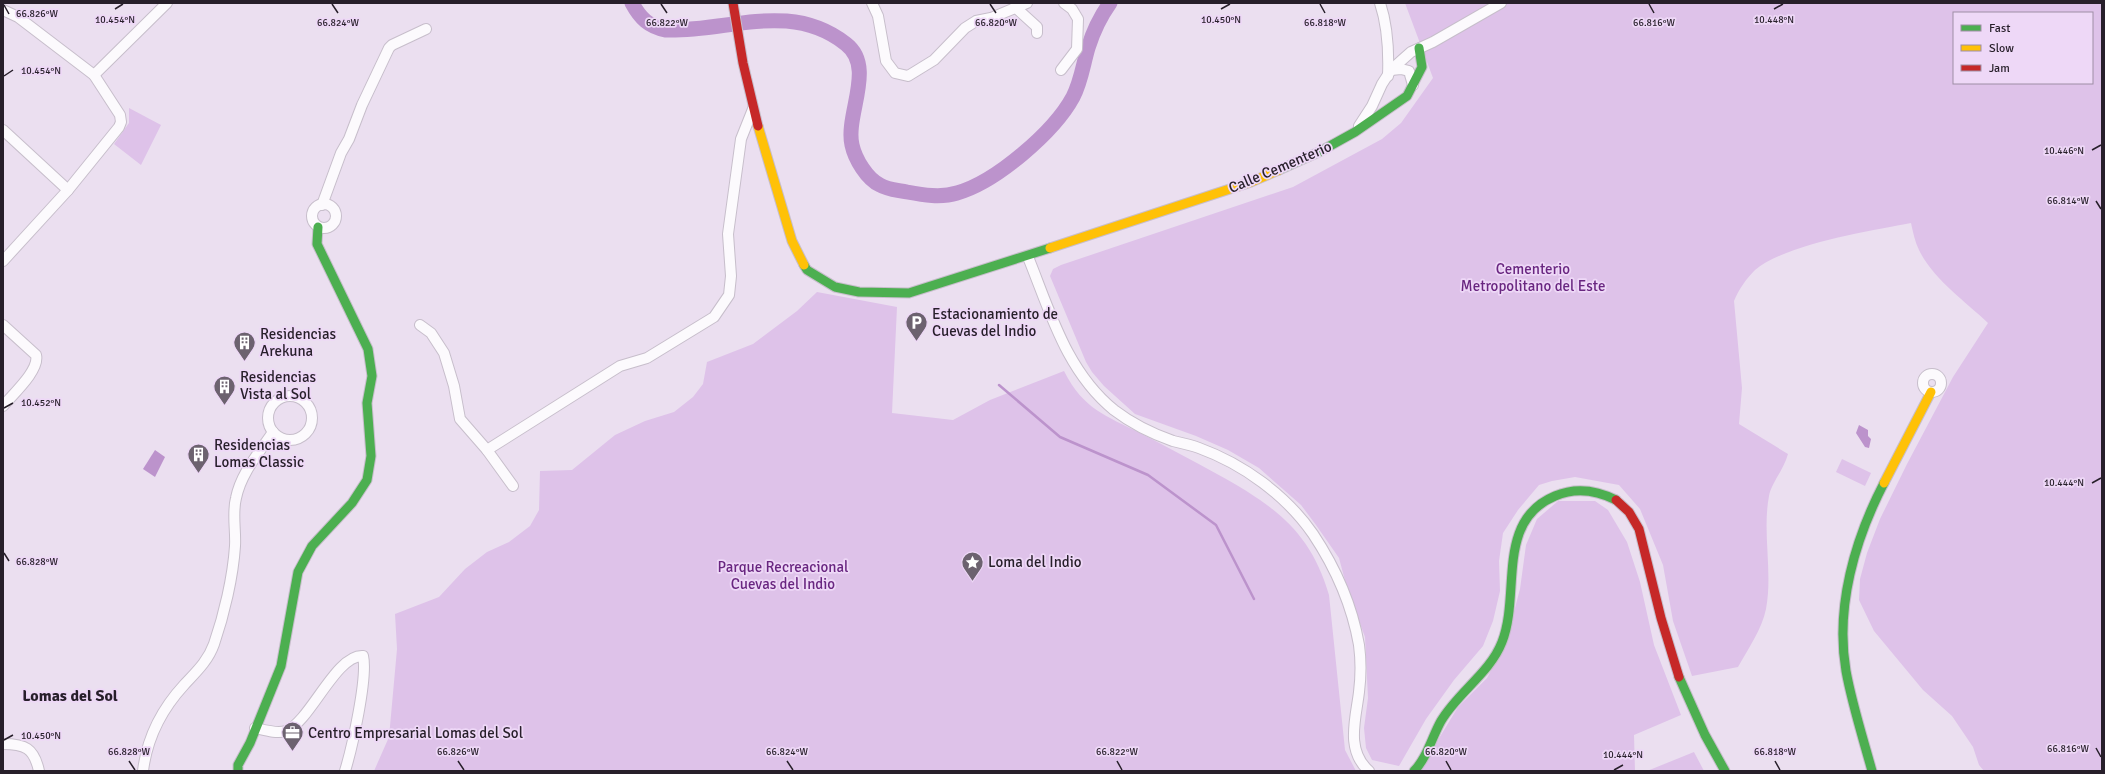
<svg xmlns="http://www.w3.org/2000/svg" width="2105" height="774" viewBox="0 0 2105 774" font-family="Signika,sans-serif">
<rect width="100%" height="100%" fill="#ebdff0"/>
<g fill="#dec2e9" fill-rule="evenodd">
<path d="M1405,3H2102V771H1984L1979,765L1973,747L1952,716L1923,690L1874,631L1859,600L1860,579L1867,553L1880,519L1907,464L1953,377L1988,323C1965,301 1933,279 1919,250C1915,242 1913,232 1911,223C1870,231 1786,244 1755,270C1746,279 1739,289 1734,301L1742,388L1739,424L1788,454C1784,469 1771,484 1769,496C1762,533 1773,571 1766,609C1762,629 1748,649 1738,667L1692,676L1673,621L1663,565L1640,509L1619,485L1575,477L1552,481L1539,485L1518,510L1503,533L1499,561L1500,591L1493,621L1483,646L1454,680L1426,719L1399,766L1372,760L1366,748L1364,728L1368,698L1365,637L1347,588L1339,558L1316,525L1301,505L1259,468L1228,450L1196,436L1135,414L1104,386L1092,372L1086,362L1050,276L1053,269L1061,265L1293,187L1382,139L1401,123L1433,78ZM1954,13H2092V83H1954Z"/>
<path d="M129,108L161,125L141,165L114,144L129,123Z"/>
<path d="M817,292L897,307L892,413L953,420L990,400L1064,371C1084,410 1105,415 1142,434C1167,447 1192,460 1217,474C1273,505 1310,530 1329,595L1345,750L1356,771H374L389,737L397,649L395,614L439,597L465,569L487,552L509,542L530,526L539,510L540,471L572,470L615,435L645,421L674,412L693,397L703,384L707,362L753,344L797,311Z"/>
<path d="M1842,459L1871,473L1865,486L1836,472Z"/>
<path d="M1558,501H1595L1608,510L1627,542L1640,582L1654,645L1681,715L1634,735L1635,771H1419L1458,707L1487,678L1506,642L1520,589L1526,545L1537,519Z"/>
<path d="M1694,752L1704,771H1647Z"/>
</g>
<g fill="#bc93cc">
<path d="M1859,425L1868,430V436L1871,439L1869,448L1865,447L1856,433Z"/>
<path d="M155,450L165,457L155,477L143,469Z"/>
</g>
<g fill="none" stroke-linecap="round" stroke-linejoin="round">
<path stroke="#bc93cc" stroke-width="2.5" d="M999,385L1060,437L1148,475L1216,525L1254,599"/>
<path stroke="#bc93cc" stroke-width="15" d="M632,3C640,18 649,27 666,30C729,32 790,0 846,44C876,67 845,115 852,145C855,159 867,179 880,185C888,190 898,190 907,192C923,195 941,198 957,193C996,182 1054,132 1073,97C1081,82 1083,65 1088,48C1093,32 1100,17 1110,3"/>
<defs>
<g id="street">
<path d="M872,3L878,16L886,61L895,73L908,76L934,60L965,28L976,21L991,18L1027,3"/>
<path d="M1017,3L1015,7L1037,27V33"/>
<path d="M1380,3C1388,27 1389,50 1388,76"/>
<path d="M3,10L18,17L94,75L120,115L121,122L119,127L68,190L3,261"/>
<path d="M1061,70L1077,49L1078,19L1072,9L1064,3"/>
<path d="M1391,70L1401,69L1409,71L1413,85"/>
<path d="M94,75L167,3"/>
<path d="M1359,126L1372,106L1382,84L1391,70L1402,60L1411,52L1433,42L1501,3"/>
<path d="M3,130L68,190"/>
<circle cx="324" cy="216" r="12"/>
<path d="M322,205L341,153L349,139L362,105L389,48L392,45L426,29"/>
<path d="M1028,257C1050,311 1066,371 1114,410C1131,423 1153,434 1173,441C1182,443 1191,445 1199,448C1243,464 1286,495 1313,534C1335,567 1352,605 1359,645C1361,660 1361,676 1359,692C1356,718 1345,750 1369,771"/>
<path d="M3,325L36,355C40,370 13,394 3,406"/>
<path d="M420,325L431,333L444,353L454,386L460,419L487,450L513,486"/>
<circle cx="1932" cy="383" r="9"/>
<circle cx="290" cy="418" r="22"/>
<path d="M487,450L620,366L647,358L714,317L729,295L731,276L728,234L741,139L753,109"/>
<path d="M255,728C264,730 277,734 286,731C310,722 336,654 363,656C368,677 352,748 345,771"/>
<path d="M3,744C25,744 34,748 39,771"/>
<path d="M143,771C147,738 161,710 184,685C196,672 208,661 214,644C224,615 233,577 235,546C236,531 232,513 236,498C241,473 259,453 273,432"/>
</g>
<g id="fast">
<path d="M1279,170L1319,152L1355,132L1407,96L1422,67L1419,48"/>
<path d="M804,265L807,270L835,287L859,292L909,293L1050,248"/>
<path d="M1679,677L1705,735L1725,771"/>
<path d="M238,771V765L250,743L281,666L298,572L312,546L352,503L367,480L371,456L367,403L372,376L368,349L317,244L318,227"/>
<path d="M1414,771C1427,758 1432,737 1441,721C1458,692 1490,673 1502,642C1521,594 1495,521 1555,496C1576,487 1596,490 1616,500"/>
<path d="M1872,771C1863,738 1852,704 1846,671C1835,607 1855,539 1884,483"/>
</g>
<g id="slow">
<path d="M758,126L792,241L804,265"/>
<path d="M1050,248L1251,182L1279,170"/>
<path d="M1884,483L1931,392"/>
</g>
<g id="jam">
<path d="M733,3L743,63L758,126"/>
<path d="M1616,500L1629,512L1639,529L1661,618L1679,677"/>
</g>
</defs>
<use href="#street" stroke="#c7becb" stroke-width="12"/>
<use href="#fast" stroke="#c7becb" stroke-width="11"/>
<use href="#slow" stroke="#c7becb" stroke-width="11"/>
<use href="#jam" stroke="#c7becb" stroke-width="11"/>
<use href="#street" stroke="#fcfafd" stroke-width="10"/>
<use href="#fast" stroke="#4caf50" stroke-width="9"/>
<use href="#slow" stroke="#ffc107" stroke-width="9"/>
<use href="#jam" stroke="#c62828" stroke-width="9"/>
</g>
<path fill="none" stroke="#271f2a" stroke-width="1.5" d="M332,4L338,13M661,4L667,13M990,4L996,13M1320,4L1325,13M1649,4L1654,13M4,5L9,14M115,9L123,4M1221,9L1230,4M1774,9L1783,4M4,76L13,70M2092,150L2101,145M2096,201L2101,209M4,408L13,403M2092,483L2101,478M4,553L9,561M4,740L13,735M2096,748L2101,757M129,761L135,770M458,761L464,770M787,761L793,770M1117,761L1122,770M1446,761L1451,770M1775,761L1780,770M1614,770L1623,765"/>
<defs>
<symbol id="parking-pin" viewBox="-11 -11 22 30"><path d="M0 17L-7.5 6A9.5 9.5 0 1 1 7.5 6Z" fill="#6c626f" stroke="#eed8f7"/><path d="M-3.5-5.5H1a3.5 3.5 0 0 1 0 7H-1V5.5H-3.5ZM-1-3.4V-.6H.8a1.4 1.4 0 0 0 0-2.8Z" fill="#fff"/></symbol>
<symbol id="building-pin" viewBox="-11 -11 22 30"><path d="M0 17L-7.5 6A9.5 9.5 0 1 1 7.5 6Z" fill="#6c626f" stroke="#eed8f7"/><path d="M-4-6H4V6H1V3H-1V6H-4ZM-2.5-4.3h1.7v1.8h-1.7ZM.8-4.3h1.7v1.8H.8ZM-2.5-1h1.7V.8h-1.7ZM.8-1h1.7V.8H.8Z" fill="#fff"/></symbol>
<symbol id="sight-pin" viewBox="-11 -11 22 30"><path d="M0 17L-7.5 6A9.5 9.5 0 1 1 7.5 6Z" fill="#6c626f" stroke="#eed8f7"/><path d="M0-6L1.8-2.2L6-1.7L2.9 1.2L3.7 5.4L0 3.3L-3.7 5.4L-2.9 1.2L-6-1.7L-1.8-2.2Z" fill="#fff"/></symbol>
<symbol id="office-pin" viewBox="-11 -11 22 30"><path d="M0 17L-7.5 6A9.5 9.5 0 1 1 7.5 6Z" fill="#6c626f" stroke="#eed8f7"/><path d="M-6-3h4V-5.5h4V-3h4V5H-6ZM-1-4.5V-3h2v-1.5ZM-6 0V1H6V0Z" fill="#fff"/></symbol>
</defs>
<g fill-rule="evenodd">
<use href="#parking-pin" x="904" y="310" width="25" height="34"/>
<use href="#building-pin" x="232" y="330" width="25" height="34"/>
<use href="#building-pin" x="212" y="374" width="25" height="34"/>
<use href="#building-pin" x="186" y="442" width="25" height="34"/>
<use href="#sight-pin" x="960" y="550" width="25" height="34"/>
<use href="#office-pin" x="280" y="720" width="25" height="34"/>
</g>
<g text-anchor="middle" stroke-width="3.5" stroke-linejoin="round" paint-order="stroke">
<g font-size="15" fill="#271f2a" stroke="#eed8f7">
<text transform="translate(1280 167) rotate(-23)" y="5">Calle Cementerio</text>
</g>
<g font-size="15" fill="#692680" stroke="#eed8f7">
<text x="1533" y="274">Cementerio<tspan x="1533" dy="17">Metropolitano del Este</tspan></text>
<text x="783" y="572">Parque Recreacional<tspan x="783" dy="17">Cuevas del Indio</tspan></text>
</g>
<g font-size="15" fill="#271f2a" stroke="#eed8f7" text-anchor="start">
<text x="932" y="319">Estacionamiento de<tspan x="932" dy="17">Cuevas del Indio</tspan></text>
<text x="260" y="339">Residencias<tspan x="260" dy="17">Arekuna</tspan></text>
<text x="240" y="382">Residencias<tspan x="240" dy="17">Vista al Sol</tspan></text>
<text x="214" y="450">Residencias<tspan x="214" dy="17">Lomas Classic</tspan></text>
<text x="988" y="567">Loma del Indio</text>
<text x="308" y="738">Centro Empresarial Lomas del Sol</text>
</g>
<g font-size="16" font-weight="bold" fill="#271f2a" stroke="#eed8f7">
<text x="70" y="701">Lomas del Sol</text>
</g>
</g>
<g font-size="10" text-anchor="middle" fill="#271f2a" stroke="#eed8f7" stroke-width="3.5" stroke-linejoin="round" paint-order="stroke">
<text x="37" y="17">66.826°W</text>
<text x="115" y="23">10.454°N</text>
<text x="1221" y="23">10.450°N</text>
<text x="1774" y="23">10.448°N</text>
<text x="338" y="26">66.824°W</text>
<text x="667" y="26">66.822°W</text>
<text x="996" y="26">66.820°W</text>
<text x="1325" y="26">66.818°W</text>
<text x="1654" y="26">66.816°W</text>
<text x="41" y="74">10.454°N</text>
<text x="2064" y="154">10.446°N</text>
<text x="2068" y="204">66.814°W</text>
<text x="41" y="406">10.452°N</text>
<text x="2064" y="486">10.444°N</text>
<text x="37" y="565">66.828°W</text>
<text x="41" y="739">10.450°N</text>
<text x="2068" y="752">66.816°W</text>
<text x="129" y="755">66.828°W</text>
<text x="458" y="755">66.826°W</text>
<text x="787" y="755">66.824°W</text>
<text x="1117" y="755">66.822°W</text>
<text x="1446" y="755">66.820°W</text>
<text x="1775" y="755">66.818°W</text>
<text x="1623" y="758">10.444°N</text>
</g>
<rect width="2105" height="774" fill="none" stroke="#271f2a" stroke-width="8"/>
<rect x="1953" y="12" width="140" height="72" fill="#eed8f7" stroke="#9e8ea5"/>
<rect x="1961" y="25" width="20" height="6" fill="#4caf50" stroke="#9e8ea5"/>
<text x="1989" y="32" font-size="12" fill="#271f2a">Fast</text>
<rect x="1961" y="45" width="20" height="6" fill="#ffc107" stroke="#9e8ea5"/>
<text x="1989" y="52" font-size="12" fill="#271f2a">Slow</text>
<rect x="1961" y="65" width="20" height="6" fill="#c62828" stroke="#9e8ea5"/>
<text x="1989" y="72" font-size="12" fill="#271f2a">Jam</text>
</svg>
